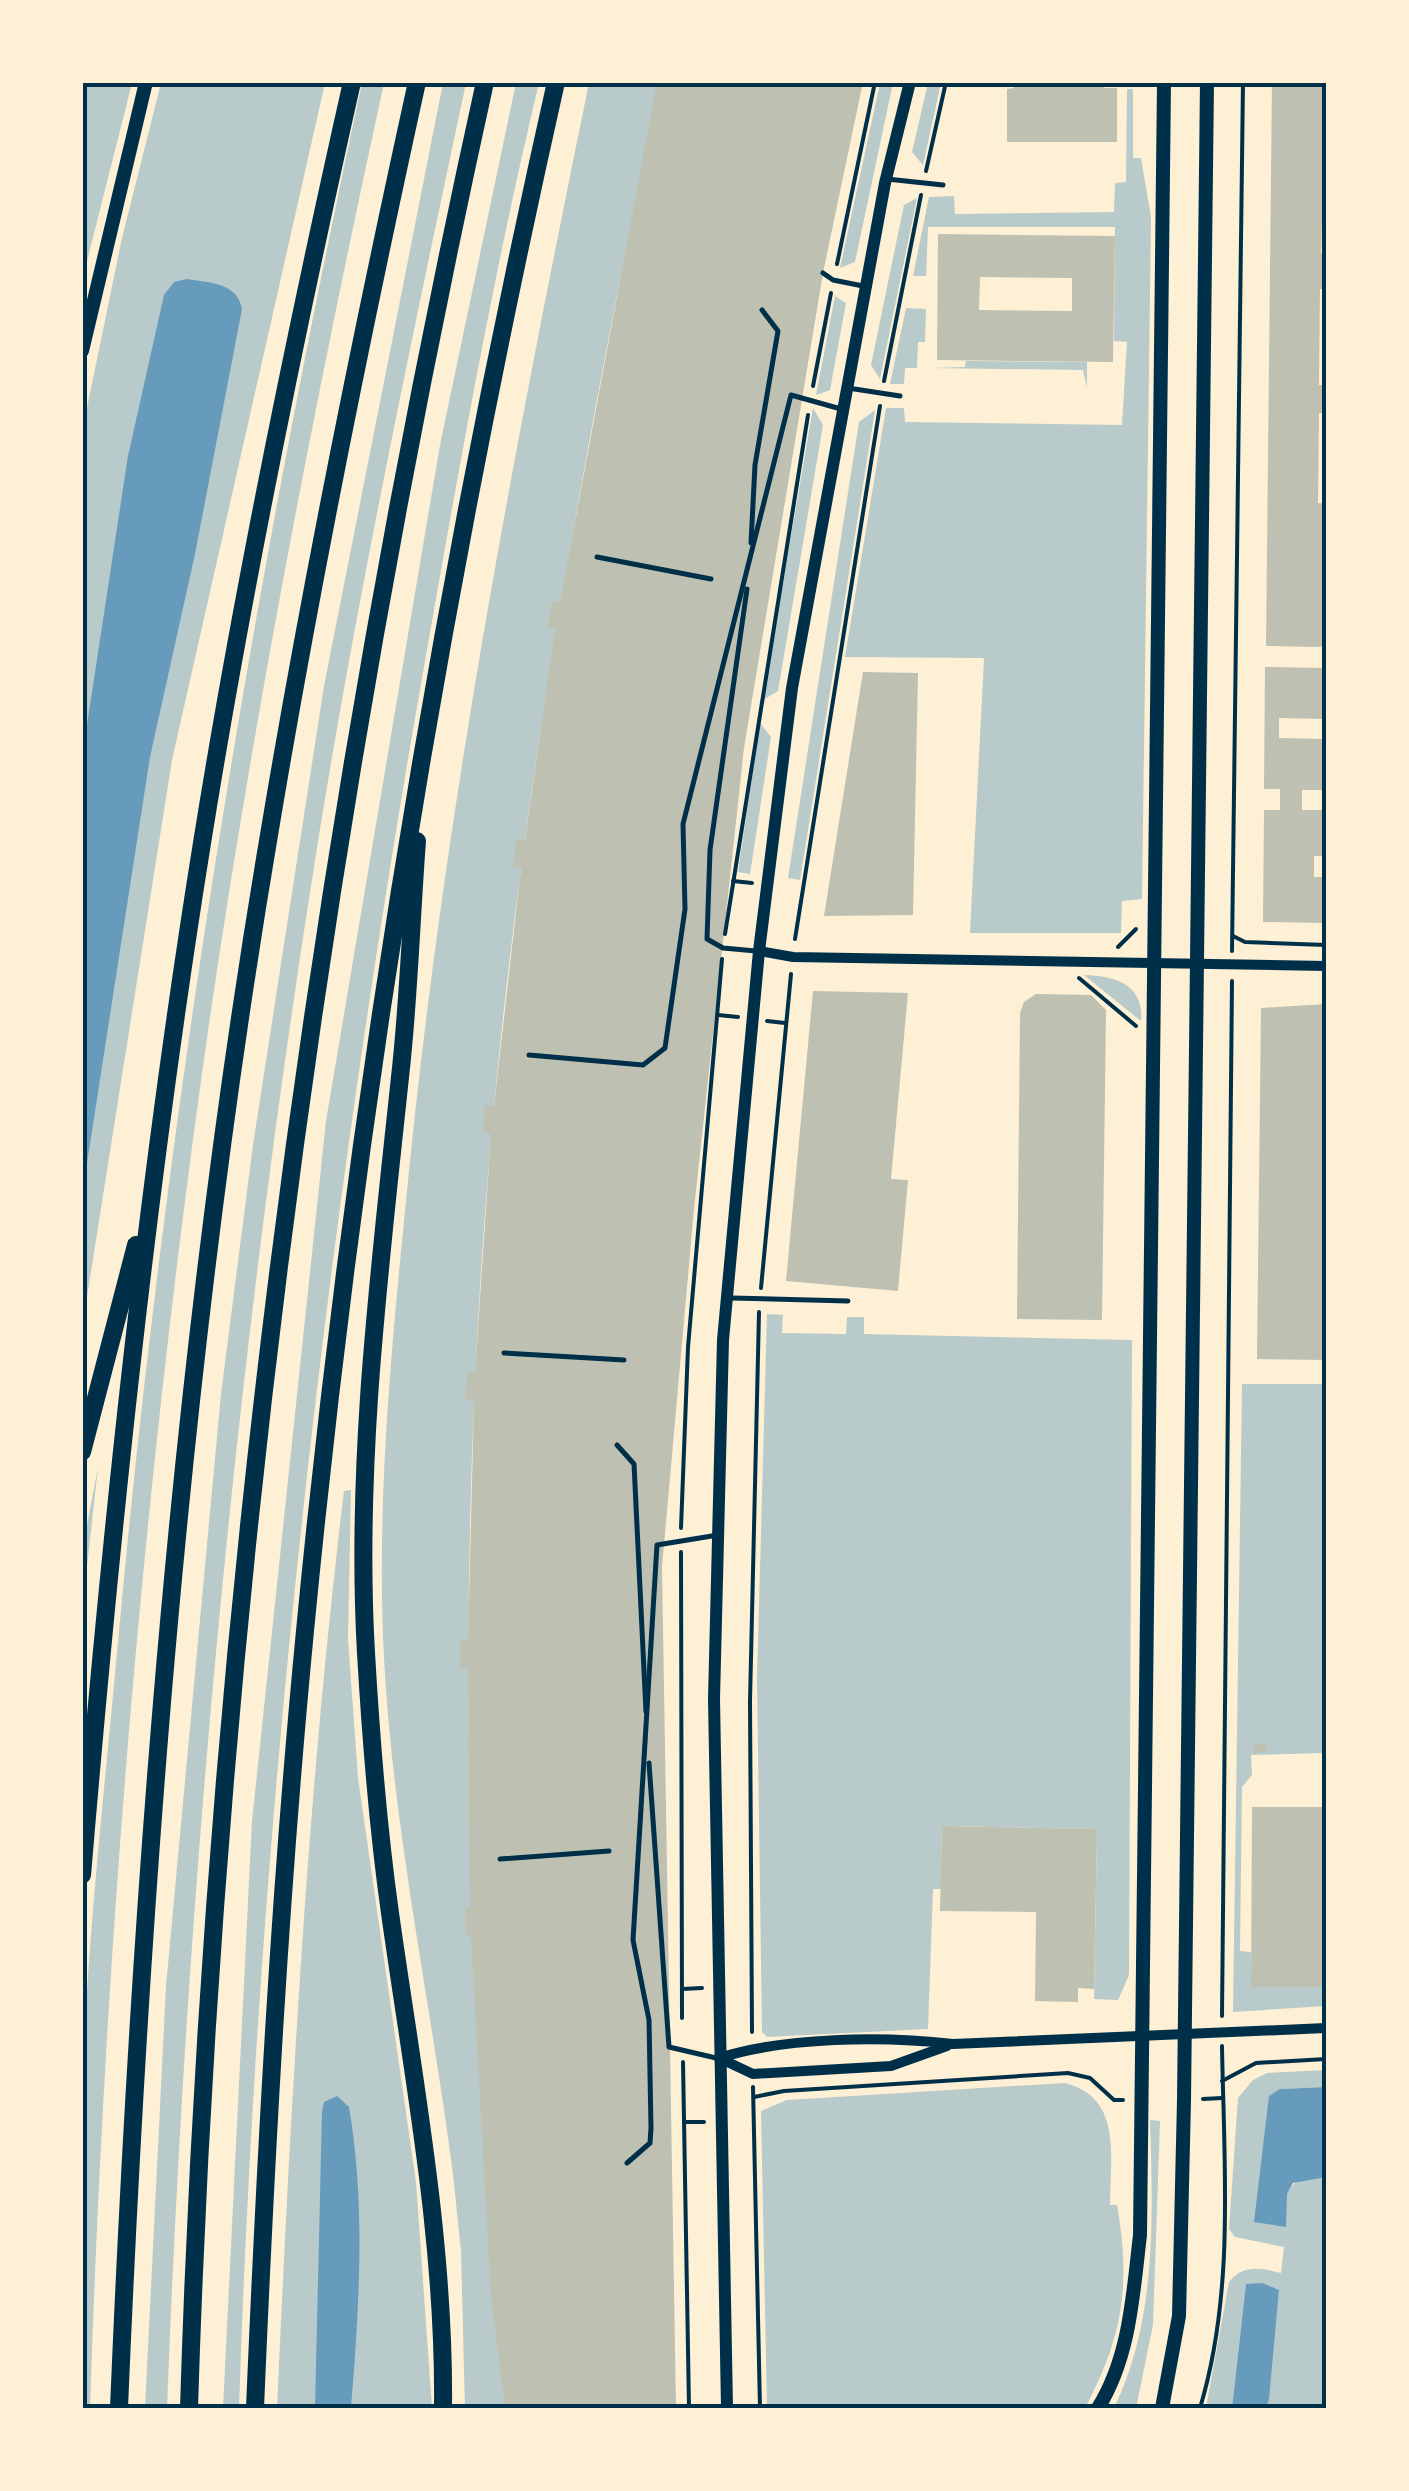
<svg xmlns="http://www.w3.org/2000/svg" width="1409" height="2491" viewBox="0 0 1409 2491" font-family="Raleway,sans-serif">
<rect width="100%" height="100%" fill="#fdf0d5"/>
<g fill="#b9caca">
<path d="M83,82L132,83L83,277L82,83Z"/>
<path d="M161,83H325L172,760L83,1322L82,432L122,238Z"/>
<path d="M362,83H384C317,390 257,699 211,1010C144,1473 105,1941 90,2408H83C82,2306 80,2204 82,2102C86,1945 105,1788 119,1631C167,1110 251,594 362,83Z"/>
<path d="M443,83H466C408,356 350,629 308,905C231,1404 186,1905 167,2408H145L166,1986L221,1394L253,1145L324,686Z"/>
<path d="M516,83H539C493,274 459,468 425,661C323,1238 258,1823 239,2408H223L252,1821L326,1121L440,445Z"/>
<path d="M589,83H660C585,443 518,807 488,1175C455,1585 464,2000 514,2408H465L461,2251L453,2174C428,1981 384,1790 382,1595C380,1454 395,1311 409,1171C446,804 515,444 589,83Z"/>
<path d="M880,83H893L855,262L840,268Z"/>
<path d="M928,83H941L923,165L912,152Z"/>
<path d="M1127,89H1133V158H1141L1151,217L1142,899L1122,901L1121,933H970L984,658L845,657L886,408H904L905,422L1122,425L1127,342L1114,341L1115,227H928L926,276H913L929,197L954,196L955,214L1114,212L1115,183L1126,182Z"/>
<path d="M917,198L880,379L871,365L904,205Z"/>
<path d="M835,296L846,303L830,390L816,395Z"/>
<path d="M906,308L926,309L925,342H918L917,368H905L904,384H890Z"/>
<path d="M966,361L1087,362V388L1083,370L930,368L965,367Z"/>
<path d="M813,408L823,425L778,691L763,700Z"/>
<path d="M875,410L800,880L788,878L859,422Z"/>
<path d="M760,723L771,737L750,874L738,872Z"/>
<path d="M1084,975C1115,976 1144,984 1141,1021Z"/>
<path d="M767,1314L783,1315L782,1333L846,1334L847,1317H864V1334L1132,1340L1129,1975L1118,2000L1094,1999L1097,1829L942,1826L941,1889H933L928,2029L767,2037L762,2032L757,1677Z"/>
<path d="M1242,1384H1326V1753L1251,1755L1252,1775L1242,1787L1240,1951L1251,1952V1987H1326V2006L1233,2012Z"/>
<path d="M98,1467L83,1603V1546Z"/>
<path d="M351,1490L348,1639L358,1778L416,2182L432,2408H277C291,2102 307,1795 344,1491Z"/>
<path d="M1326,2070V2087L1280,2089L1287,2194C1296,2176 1308,2177 1326,2177V2408H1266L1279,2290L1263,2283L1246,2285L1232,2408H1206L1229,2282C1243,2264 1261,2268 1281,2273L1284,2247L1235,2237L1229,2229L1238,2098L1253,2080L1267,2073Z"/>
<path d="M1065,2083C1123,2098 1110,2156 1110,2205H1117C1131,2284 1123,2337 1085,2408H767L761,2111L787,2100Z"/>
<path d="M1150,2120L1160,2121L1153,2325L1136,2408H1114C1157,2320 1153,2217 1150,2120Z"/>
</g>
<g fill="#669bbc">
<path d="M187,279C210,283 237,282 242,309L195,554L150,757L83,1189V751L128,456L164,295L174,282Z"/>
<path d="M1326,2087V2177L1293,2183L1287,2194L1286,2227L1254,2222L1269,2096L1280,2089Z"/>
<path d="M337,2096L349,2107C366,2207 359,2308 351,2408H315L322,2111L324,2102Z"/>
<path d="M1263,2283L1279,2290L1269,2399L1266,2408H1232L1246,2284Z"/>
</g>
<g fill="#bec0b2" fill-rule="evenodd">
<path d="M657,82H863L823,273L744,748L694,1209L662,1567L676,2408H505L491,2297L471,1936H466L465,1908H470L468,1668H460V1640L468,1641L474,1401L465,1400L467,1373H475L491,1134L483,1133L485,1105L494,1106L521,868L513,867L516,839L525,840L555,629L548,628L552,601L560,602Z"/>
<path d="M1014,82H1104V88H1117V142H1007V89L1014,88Z"/>
<path d="M1272,82H1326L1321,253H1326V290L1320,289L1319,385H1326V413H1319L1318,503L1326,504V646L1316,647L1266,646Z"/>
<path d="M938,234L1115,236L1113,362L937,360ZM980,277L1072,278V311L979,310Z"/>
<path d="M1265,667L1326,668V719L1279,718V738L1326,739V790H1302V810H1326V856H1314V877H1326V923L1263,922L1264,810H1280V789H1264Z"/>
<path d="M863,672L918,673L913,915L824,916Z"/>
<path d="M813,991L908,993L891,1179L908,1180L898,1291L786,1281Z"/>
<path d="M1036,994L1091,995L1106,1010L1102,1320L1017,1319L1020,1013L1024,1002Z"/>
<path d="M1326,1004V1360L1257,1359L1261,1008Z"/>
<path d="M1254,1744H1266V1752L1254,1753Z"/>
<path d="M1252,1807H1326V1987H1251Z"/>
<path d="M942,1826L1097,1829L1094,1989L1078,1988V2002L1035,2001L1036,1912L940,1911Z"/>
</g>
<g fill="none" stroke-linecap="round" stroke-linejoin="round">
<g stroke="#003049" stroke-width="4">
<path d="M926,171L946,82"/>
<path d="M837,264L875,82"/>
<path d="M884,381L921,195"/>
<path d="M813,386L831,293"/>
<path d="M733,881L752,883"/>
<path d="M725,934L808,415"/>
<path d="M1233,936L1245,942L1326,945"/>
<path d="M795,939L880,406"/>
<path d="M1118,947L1136,929"/>
<path d="M1232,951L1243,82"/>
<path d="M1079,978L1136,1026"/>
<path d="M718,1015L738,1017"/>
<path d="M767,1021L785,1023"/>
<path d="M761,1288L791,974"/>
<path d="M681,1528L688,1347L722,959"/>
<path d="M681,1552L682,2018"/>
<path d="M682,1989L702,1988"/>
<path d="M1222,2016L1232,981"/>
<path d="M752,2032L750,1701L759,1312"/>
<path d="M683,2062L689,2408"/>
<path d="M1222,2081L1256,2063L1326,2059"/>
<path d="M753,2087L760,2408"/>
<path d="M754,2097L784,2091L1068,2073L1090,2078L1114,2100H1123"/>
<path d="M1203,2099L1222,2098"/>
<path d="M684,2122H704"/>
<path d="M1200,2408C1235,2292 1224,2166 1222,2046"/>
</g>
<g stroke="#003049" stroke-width="5">
<path d="M887,179L943,185"/>
<path d="M823,273L833,280L863,286"/>
<path d="M848,388L900,396"/>
<path d="M751,543L755,465L778,331L762,310"/>
<path d="M597,557L711,579"/>
<path d="M747,589L710,850L707,939L723,948L756,951"/>
<path d="M529,1055L643,1065L665,1048L685,909L683,824L791,395L841,409"/>
<path d="M731,1298L848,1301"/>
<path d="M504,1353L624,1360"/>
<path d="M617,1445L634,1464L646,1712"/>
<path d="M649,1763L669,2047L716,2058"/>
<path d="M500,1859L609,1851"/>
<path d="M627,2163L650,2143L651,2128L649,2020L633,1940L657,1545L718,1535"/>
</g>
<g stroke="#003049" stroke-width="10">
<path d="M759,951L793,957L1326,966"/>
<path d="M719,2058C785,2037 883,2036 953,2044L1326,2028"/>
<path d="M719,2058L753,2074L891,2066L947,2046"/>
</g>
<path stroke="#003049" stroke-width="12" d="M727,2408L714,1699L723,1340L759,951L792,688L885,183L910,82"/>
<g stroke="#003049" stroke-width="14">
<path d="M82,351L146,82"/>
<path d="M1098,2408C1130,2357 1133,2294 1140,2235L1164,82"/>
<path d="M1162,2408L1179,2316L1184,2100L1207,82"/>
</g>
<g stroke="#003049" stroke-width="18">
<path d="M417,841C411,919 409,999 400,1077C380,1268 355,1461 366,1653C371,1739 378,1828 390,1913C413,2077 445,2242 443,2408"/>
<path d="M82,1452L136,1245"/>
<path d="M82,1875C111,1530 147,1185 202,843C243,587 295,335 352,82"/>
<path d="M119,2408C141,1883 181,1354 269,835C311,583 362,332 417,82"/>
<path d="M189,2408C213,1626 316,847 485,82"/>
<path d="M255,2408C266,2149 280,1890 305,1631C355,1110 441,593 556,82"/>
</g>
</g>
<rect width="1409" height="2491" fill="none" stroke="#fdf0d5" stroke-width="170"/>
<rect x="85" y="85" width="1239" height="2321" fill="none" stroke="#003049" stroke-width="4"/>
</svg>
